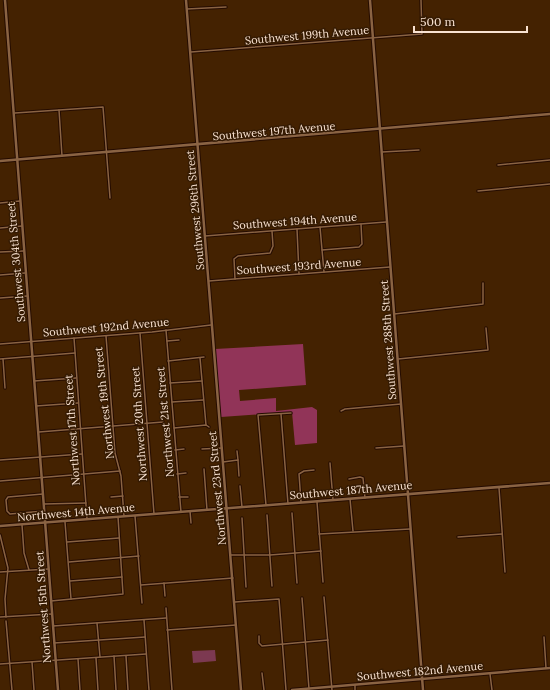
<svg xmlns="http://www.w3.org/2000/svg" width="550" height="690" viewBox="0 0 550 690" font-family="Lora,serif">
<rect width="100%" height="100%" fill="#442201"/>
<path fill="#7c3951" d="M215,650L216,661L193,663L192,651Z"/>
<path fill="#913458" d="M303,344L306,385L239,390L240,401L276,398V411L312,407L317,410V443L295,445L292,412L221,417L215,349Z"/>
<g fill="none" stroke-linecap="round" stroke-linejoin="round">
<defs>
<g id="minor">
<path d="M187,9L226,7"/>
<path d="M191,52L422,34L421,0"/>
<path d="M59,110L62,156"/>
<path d="M15,113L103,107L110,198"/>
<path d="M382,152L419,150"/>
<path d="M498,165L550,160"/>
<path d="M478,191L550,184"/>
<path d="M0,203L20,201"/>
<path d="M320,227L324,272"/>
<path d="M0,228L22,226"/>
<path d="M297,229L299,274"/>
<path d="M205,236L386,222"/>
<path d="M322,250L359,247L362,244L361,224"/>
<path d="M0,252L23,251"/>
<path d="M0,275L25,273"/>
<path d="M235,279L234,259L238,256L270,253L273,246L272,231"/>
<path d="M209,281L390,267"/>
<path d="M0,298L27,296"/>
<path d="M394,314L483,304V283"/>
<path d="M166,330L181,512"/>
<path d="M140,333L154,514"/>
<path d="M106,336L115,453L121,476L124,516"/>
<path d="M74,338L87,519"/>
<path d="M167,341L179,340"/>
<path d="M0,344L152,332L211,325"/>
<path d="M200,358L206,425"/>
<path d="M0,359L75,353"/>
<path d="M3,359L5,388"/>
<path d="M398,359L488,350L486,328"/>
<path d="M168,361L204,357"/>
<path d="M34,381L76,378"/>
<path d="M170,383L202,381"/>
<path d="M172,402L203,400"/>
<path d="M36,406L78,403"/>
<path d="M341,411L345,409L401,404"/>
<path d="M281,414L288,504"/>
<path d="M174,428L206,425L209,427"/>
<path d="M39,432L163,422"/>
<path d="M376,448L404,446"/>
<path d="M202,449L222,448"/>
<path d="M175,450L184,449"/>
<path d="M237,451L238,460"/>
<path d="M0,460L82,454"/>
<path d="M223,462L238,460L239,476"/>
<path d="M330,463L333,500"/>
<path d="M204,469L207,510"/>
<path d="M177,474L186,473"/>
<path d="M349,479L360,477L363,478L365,498"/>
<path d="M0,481L120,471"/>
<path d="M240,486L242,507"/>
<path d="M499,488L505,572"/>
<path d="M43,494L8,497L6,500L7,511L10,514L44,511"/>
<path d="M111,497L123,496"/>
<path d="M179,497H188"/>
<path d="M350,499L353,531"/>
<path d="M301,502L299,474L304,471L314,470"/>
<path d="M317,502L323,582"/>
<path d="M44,504L86,503"/>
<path d="M266,505L258,415L291,413"/>
<path d="M190,511L191,523"/>
<path d="M292,513L297,583"/>
<path d="M267,515L272,586"/>
<path d="M135,516L142,603"/>
<path d="M242,518L246,587"/>
<path d="M65,522L71,599"/>
<path d="M22,525L24,553L29,570"/>
<path d="M319,534L410,529"/>
<path d="M0,535L8,568L5,599L6,617"/>
<path d="M458,537L502,534"/>
<path d="M67,542L119,538"/>
<path d="M231,555H270L321,551"/>
<path d="M69,562L139,556"/>
<path d="M0,572L48,569"/>
<path d="M70,581L122,577"/>
<path d="M164,583L165,596"/>
<path d="M141,585L233,578"/>
<path d="M324,597L332,690"/>
<path d="M302,598L309,689"/>
<path d="M51,601L123,594L118,517"/>
<path d="M235,602L279,599L286,690"/>
<path d="M166,608L172,690"/>
<path d="M0,617L52,614"/>
<path d="M144,620L149,690"/>
<path d="M6,621L12,690"/>
<path d="M97,623L100,657"/>
<path d="M53,626L166,618"/>
<path d="M167,630L236,625"/>
<path d="M259,636V643L262,646L328,640"/>
<path d="M544,637L546,668"/>
<path d="M54,643L145,637"/>
<path d="M114,656L116,690"/>
<path d="M126,656L128,690"/>
<path d="M96,658L98,690"/>
<path d="M78,659L80,690"/>
<path d="M32,662L34,690"/>
<path d="M0,664L146,654"/>
<path d="M262,673L264,690"/>
<path d="M490,674L492,690"/>
<path d="M355,685V690"/>
</g>
<g id="tertiary">
<path d="M5,0L58,690"/>
<path d="M186,0L241,690"/>
<path d="M370,0L423,690"/>
<path d="M0,161L550,114"/>
<path d="M0,526L550,483"/>
<path d="M292,690L550,668"/>
</g>
</defs>
<use href="#minor" stroke="#250c00" stroke-width="3.5"/>
<use href="#tertiary" stroke="#250c00" stroke-width="4.5"/>
<use href="#minor" stroke="#8a6343" stroke-width="1.5"/>
<use href="#tertiary" stroke="#8a6343" stroke-width="2.5"/>
</g>
<g text-anchor="middle" stroke-width="3" stroke-linejoin="round" paint-order="stroke">
<g font-size="11" fill="#f9e2d1" stroke="#351b03">
<text transform="translate(307 35) rotate(-5)" y="4">Southwest 199th Avenue</text>
<text transform="translate(274 131) rotate(-5)" y="4">Southwest 197th Avenue</text>
<text transform="translate(195 210) rotate(-95)" y="4">Southwest 296th Street</text>
<text transform="translate(295 221) rotate(-4)" y="4">Southwest 194th Avenue</text>
<text transform="translate(16 262) rotate(-95)" y="4">Southwest 304th Street</text>
<text transform="translate(299 266) rotate(-4)" y="4">Southwest 193rd Avenue</text>
<text transform="translate(106 327) rotate(-5)" y="4">Southwest 192nd Avenue</text>
<text transform="translate(388 340) rotate(-94)" y="4">Southwest 288th Street</text>
<text transform="translate(104 403) rotate(-96)" y="4">Northwest 19th Street</text>
<text transform="translate(165 422) rotate(-95)" y="4">Northwest 21st Street</text>
<text transform="translate(139 424) rotate(-94)" y="4">Northwest 20th Street</text>
<text transform="translate(72 430) rotate(-94)" y="4">Northwest 17th Street</text>
<text transform="translate(217 488) rotate(-95)" y="4">Northwest 23rd Street</text>
<text transform="translate(351 490) rotate(-5)" y="4">Southwest 187th Avenue</text>
<text transform="translate(76 512) rotate(-5)" y="4">Northwest 14th Avenue</text>
<text transform="translate(43 607) rotate(-94)" y="4">Northwest 15th Street</text>
<text transform="translate(420 671) rotate(-5)" y="4">Southwest 182nd Avenue</text>
</g>
</g>
<path d="M414 26v6h113v-6" fill="none" stroke="#f9e2d1" stroke-width="2"/>
<text x="420" y="26" font-size="12" fill="#f9e2d1" stroke="#351b03" stroke-width="3" paint-order="stroke">500 m</text>
</svg>
